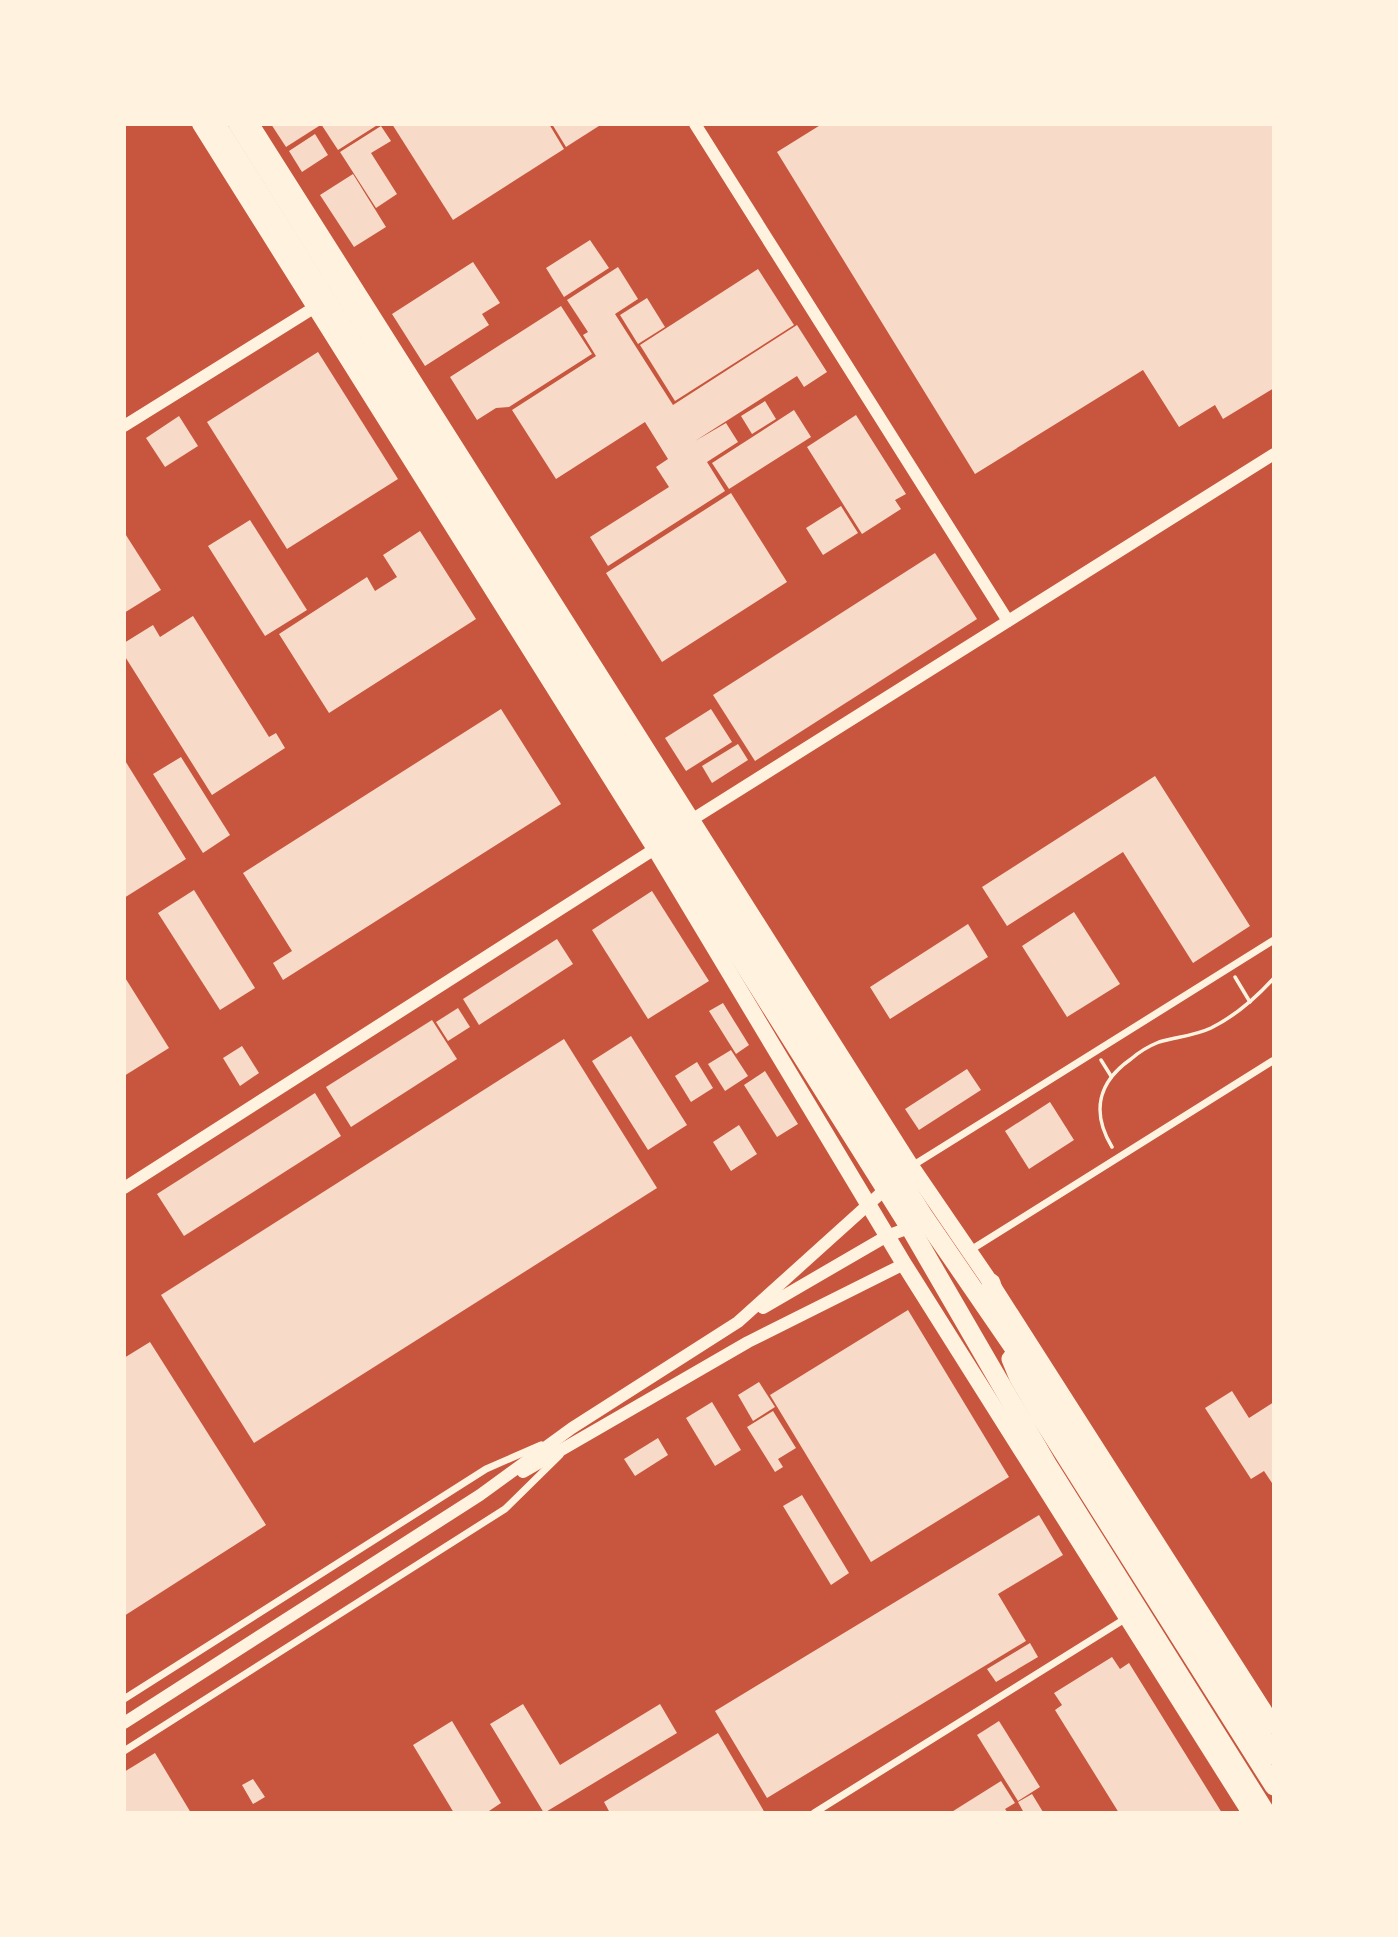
<svg xmlns="http://www.w3.org/2000/svg" width="1398" height="1937" viewBox="0 0 1398 1937" font-family="'Fira Sans Condensed',sans-serif">
<rect width="100%" height="100%" fill="#c8553d"/>
<g fill="#f7dbc8">
<path d="M271,124H318L319,126L286,147Z"/>
<path d="M321,124H379L338,150Z"/>
<path d="M392,124H549L564,149L453,220Z"/>
<path d="M552,124H602L566,147Z"/>
<path d="M822,124H1274V388L1223,419L1215,405L1179,427L1143,370L975,474L777,152Z"/>
<path d="M381,126L391,141L371,153L397,194L376,208L340,152Z"/>
<path d="M315,134L328,155L302,172L289,151Z"/>
<path d="M353,174L386,227L354,247L320,195Z"/>
<path d="M590,240L609,268L564,297L546,268Z"/>
<path d="M473,262L500,303L482,314L489,325L425,366L392,314Z"/>
<path d="M618,267L638,299L615,314L673,405L797,325L827,372L804,387L797,376L695,441L726,423L738,442L707,462L725,491L608,566L590,537L669,487L656,467L668,459L645,422L556,479L512,410L596,356L583,335L588,332L567,300Z"/>
<path d="M758,269L794,325L675,401L640,345Z"/>
<path d="M647,298L665,327L638,344L620,315Z"/>
<path d="M561,306L592,354L509,407L496,408L477,420L450,377Z"/>
<path d="M318,352L398,479L287,549L207,422Z"/>
<path d="M765,401L776,419L752,434L741,416Z"/>
<path d="M794,410L811,437L729,489L712,463Z"/>
<path d="M856,415L906,494L895,500L901,509L862,534L807,447Z"/>
<path d="M179,416L198,446L165,467L146,438Z"/>
<path d="M731,493L787,582L662,662L606,573Z"/>
<path d="M841,506L858,533L823,555L806,528Z"/>
<path d="M250,520L307,610L265,636L208,546Z"/>
<path d="M420,531L476,619L329,713L279,634L367,577L375,591L397,577L383,555Z"/>
<path d="M124,532L161,590L124,613Z"/>
<path d="M935,553L977,619L755,761L713,695Z"/>
<path d="M193,616L269,737L276,733L285,748L212,795L124,655V643L153,625L160,637Z"/>
<path d="M501,709L561,804L283,980L273,963L292,951L243,873Z"/>
<path d="M711,709L732,742L686,771L665,738Z"/>
<path d="M738,744L748,760L712,783L702,766Z"/>
<path d="M181,757L230,835L203,853L153,774Z"/>
<path d="M124,759L186,859L124,898Z"/>
<path d="M1155,776L1250,926L1193,963L1123,852L1007,926L982,887Z"/>
<path d="M194,890L255,988L220,1010L158,913Z"/>
<path d="M652,891L709,981L648,1019L592,930Z"/>
<path d="M1074,912L1120,984L1067,1017L1022,946Z"/>
<path d="M968,924L988,957L890,1019L870,987Z"/>
<path d="M557,939L573,964L479,1025L463,999Z"/>
<path d="M124,976L169,1048L124,1076Z"/>
<path d="M723,1003L749,1045L736,1054L709,1011Z"/>
<path d="M458,1008L470,1027L448,1041L436,1022Z"/>
<path d="M432,1020L457,1059L351,1127L326,1087Z"/>
<path d="M631,1036L687,1125L648,1150L592,1061Z"/>
<path d="M564,1039L657,1188L254,1443L161,1295Z"/>
<path d="M242,1046L259,1073L240,1086L223,1058Z"/>
<path d="M731,1050L748,1076L725,1091L708,1064Z"/>
<path d="M697,1062L713,1088L691,1102L675,1076Z"/>
<path d="M967,1069L981,1090L919,1130L905,1109Z"/>
<path d="M765,1071L798,1124L777,1137L744,1085Z"/>
<path d="M315,1093L341,1136L184,1236L157,1194Z"/>
<path d="M1050,1102L1074,1140L1029,1169L1005,1131Z"/>
<path d="M739,1125L757,1154L731,1171L713,1142Z"/>
<path d="M908,1310L1009,1477L871,1562L770,1395Z"/>
<path d="M150,1342L266,1525L124,1616V1358Z"/>
<path d="M759,1382L775,1407L753,1421L738,1395Z"/>
<path d="M1232,1391L1249,1418L1274,1402V1486L1264,1471L1251,1479L1205,1408Z"/>
<path d="M712,1402L741,1450L715,1466L686,1418Z"/>
<path d="M773,1411L796,1448L778,1459L783,1467L775,1472L747,1427Z"/>
<path d="M658,1438L668,1455L635,1476L624,1459Z"/>
<path d="M802,1495L849,1573L831,1585L783,1506Z"/>
<path d="M1039,1515L1063,1555L998,1594L1026,1641L767,1798L715,1711Z"/>
<path d="M1030,1643L1038,1657L996,1682L987,1669Z"/>
<path d="M1112,1657L1120,1669L1129,1663L1222,1813H1119L1055,1710L1062,1705L1054,1693Z"/>
<path d="M523,1704L560,1765L660,1704L677,1733L544,1813L490,1724Z"/>
<path d="M452,1721L501,1803L486,1813H454L413,1745Z"/>
<path d="M999,1721L1040,1787L1018,1801L977,1735Z"/>
<path d="M718,1733L765,1813H610L604,1802Z"/>
<path d="M155,1753L191,1813H124V1772Z"/>
<path d="M253,1779L265,1797L253,1804L242,1785Z"/>
<path d="M1001,1781L1015,1803L1005,1809L1008,1813H950Z"/>
<path d="M1032,1794L1043,1812L1042,1813H1024L1018,1802Z"/>
</g>
<g fill="none" stroke-linecap="round" stroke-linejoin="round">
<g stroke="#fff3e0" stroke-width="3.5">
<path d="M1235,977L1250,1002"/>
<path d="M1101,1060L1111,1076"/>
<path d="M1112,1147C1091,1112 1098,1082 1131,1059C1139,1052 1149,1046 1159,1042C1176,1037 1194,1036 1211,1028C1235,1016 1256,998 1274,978"/>
</g>
<g stroke="#fff3e0" stroke-width="7">
<path d="M912,1166L1274,940"/>
<path d="M969,1251L1274,1060"/>
<path d="M124,1699L486,1469L541,1445"/>
<path d="M124,1751L505,1509L560,1455"/>
<path d="M814,1813L1128,1617"/>
</g>
<g stroke="#fff3e0" stroke-width="12">
<path d="M695,124L1008,621"/>
<path d="M124,426L320,304"/>
<path d="M685,824L1274,454"/>
<path d="M124,1188L661,845"/>
<path d="M763,1308L887,1236L906,1229H917"/>
<path d="M523,1472L748,1342L904,1264"/>
<path d="M124,1723L480,1495L572,1428L738,1322L890,1185"/>
</g>
<g stroke="#fff3e0" stroke-width="16">
<path d="M200,124L655,849L904,1264L1250,1813"/>
<path d="M251,124L911,1166L991,1283L1274,1726"/>
</g>
<g stroke="#fff3e0" stroke-width="19">
<path d="M216,124L912,1231L1047,1464L1266,1813"/>
<path d="M238,124L924,1217L1073,1434L1274,1755"/>
<path d="M991,1283L1003,1322"/>
<path d="M1011,1359L1018,1376L1041,1417L1274,1786"/>
</g>
</g>
<rect width="1398" height="1937" fill="none" stroke="#fff3e0" stroke-width="252"/>
</svg>
